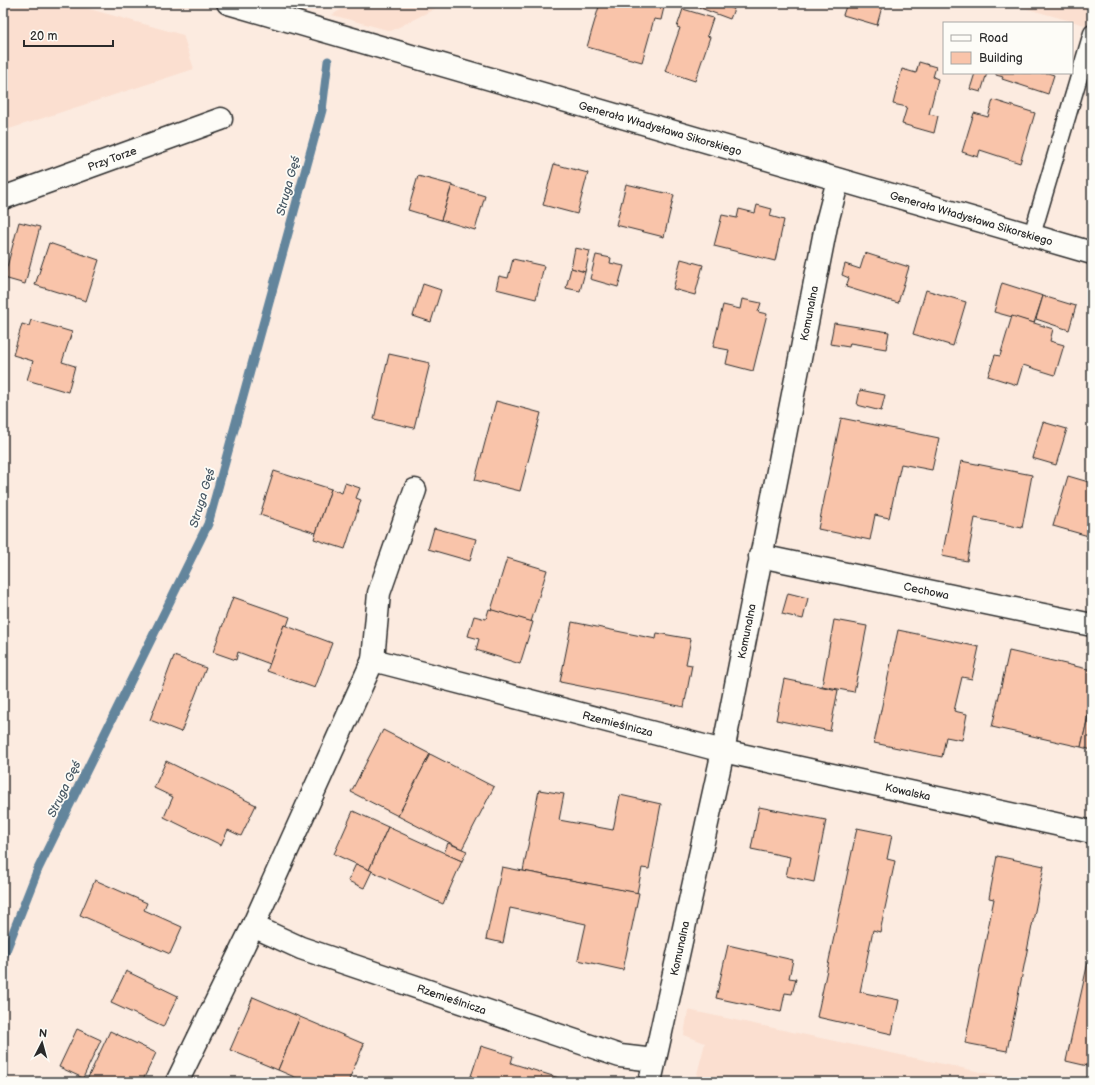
<svg xmlns="http://www.w3.org/2000/svg" width="1095" height="1085" viewBox="0 0 1095 1085" font-family="'Balsamiq Sans',sans-serif">
<rect width="100%" height="100%" fill="#fcebe0"/>
<filter id="ink" filterUnits="userSpaceOnUse"><feTurbulence type="fractalNoise" baseFrequency=".025" numOctaves="2"/><feDisplacementMap in="SourceGraphic" scale="8" xChannelSelector="R" yChannelSelector="G"/><feConvolveMatrix kernelMatrix="1 2 1 2 8 2 1 2 1" color-interpolation-filters="sRGB"/></filter>
<g filter="url(#ink)">
<g fill="#fbdfd0">
<path d="M3,3H68L183,35L194,69L3,131Z"/>
<path d="M352,3H446L391,31L332,15Z"/>
<path d="M1007,3H1092V27Z"/>
<path d="M688,1010L1028,1082H695L705,1043L684,1035Z"/>
</g>
<g fill="none" stroke-linecap="round" stroke-linejoin="round">
<path stroke="#64859c" stroke-width="9" d="M3,958L38,869L208,524L322,110L328,61"/>
</g>
<g fill="#f9c4aa" stroke="#2b2b2b">
<path d="M600,3H665L661,20L654,19L642,62L587,47Z"/>
<path d="M687,3H718L734,9L730,19Z"/>
<path d="M847,3H883L877,25L843,15Z"/>
<path d="M683,9L713,18L707,36L710,37L695,81L665,71L680,28L677,27Z"/>
<path d="M919,62L936,67L933,77L938,79L929,114L938,116L934,133L902,124L907,107L893,104L902,69L916,73Z"/>
<path d="M975,73H987L981,92L970,89Z"/>
<path d="M996,73H1048L1054,75L1048,94L1002,79L1003,77L996,75Z"/>
<path d="M993,100L1035,113L1020,163L980,150L978,157L962,152L974,113L988,117Z"/>
<path d="M1092,143V157L1088,156Z"/>
<path d="M554,164L588,173L577,214L543,205Z"/>
<path d="M418,176L452,185L441,220L408,210Z"/>
<path d="M626,184L674,195L664,237L616,225Z"/>
<path d="M452,186L485,196L475,230L441,220Z"/>
<path d="M757,205L772,209L770,216L784,220L775,261L714,246L722,215L737,218L739,209L755,213Z"/>
<path d="M19,222L40,227L25,284L4,278Z"/>
<path d="M49,243L99,260L86,301L35,285Z"/>
<path d="M575,248L590,251L585,272L571,268Z"/>
<path d="M865,253L909,267L898,303L846,287L849,278L842,275L845,264L860,269Z"/>
<path d="M596,255L611,258L610,263L624,266L618,287L590,279Z"/>
<path d="M513,259L544,266L536,299L496,289L499,276L508,278Z"/>
<path d="M681,259L703,265L695,295L673,289Z"/>
<path d="M571,268L585,272L580,291L566,288Z"/>
<path d="M1002,283L1043,296L1034,323L994,312Z"/>
<path d="M423,284L441,290L431,322L413,316Z"/>
<path d="M926,290L966,302L953,346L913,334Z"/>
<path d="M1043,296L1076,306L1069,330L1036,319Z"/>
<path d="M742,299L761,303L758,312L767,314L753,371L726,364L729,350L713,347L723,305L740,309Z"/>
<path d="M1012,316L1053,329L1050,341L1064,345L1055,375L1023,365L1017,385L988,376L995,355L1000,356Z"/>
<path d="M31,320L72,332L62,362L75,366L68,392L27,380L33,361L13,355L22,324L29,326Z"/>
<path d="M834,323L889,332L886,349L850,343L849,347L830,344Z"/>
<path d="M389,354L430,363L414,428L374,419Z"/>
<path d="M860,390L885,395L881,411L857,405Z"/>
<path d="M496,401L541,413L520,491L475,480Z"/>
<path d="M841,418L939,438L932,470L901,464L889,518L875,515L870,540L818,529Z"/>
<path d="M1043,422L1067,429L1056,465L1032,458Z"/>
<path d="M961,461L1032,475L1022,528L975,518L967,561L942,556Z"/>
<path d="M274,471L331,489L316,533L260,515Z"/>
<path d="M1068,476L1092,483V537L1053,526Z"/>
<path d="M345,483L360,488L356,498L361,500L345,549L314,539L331,489L342,493Z"/>
<path d="M434,528L476,539L470,561L428,549Z"/>
<path d="M507,558L547,570L531,622L491,610Z"/>
<path d="M788,593L808,598L803,619L782,614Z"/>
<path d="M233,597L290,617L287,626L284,625L270,664L238,652L236,660L213,652Z"/>
<path d="M489,609L533,622L520,664L476,650L479,639L468,636L474,616L486,619Z"/>
<path d="M834,620L867,626L854,692L822,686Z"/>
<path d="M572,622L656,639L657,633L691,639L686,664L692,665L684,707L560,682Z"/>
<path d="M284,625L332,643L315,688L267,671Z"/>
<path d="M898,630L979,647L972,679L962,677L954,711L967,714L962,740L946,737L942,757L874,743Z"/>
<path d="M1009,651L1092,670V699L1081,747L992,727Z"/>
<path d="M174,656L206,668L181,732L150,720Z"/>
<path d="M784,679L838,690L830,731L776,720Z"/>
<path d="M1092,699V750L1081,747Z"/>
<path d="M383,730L430,754L398,816L351,792Z"/>
<path d="M430,754L494,787L462,849L398,816Z"/>
<path d="M166,761L256,805L241,836L228,830L221,845L164,817L173,797L154,788Z"/>
<path d="M539,790L564,794L559,820L613,830L620,795L661,804L649,869L642,868L637,893L523,871Z"/>
<path d="M759,807L826,820L814,882L786,876L790,857L751,849Z"/>
<path d="M353,811L388,827L369,870L334,854Z"/>
<path d="M388,827L462,861L443,904L369,870Z"/>
<path d="M857,828L892,835L887,859L895,861L880,932L873,930L860,992L899,1000L892,1034L817,1017Z"/>
<path d="M448,843L467,851L462,861L444,853Z"/>
<path d="M997,856L1044,866L1007,1051L965,1043L994,899L989,898Z"/>
<path d="M356,864L372,871L364,888L348,881Z"/>
<path d="M502,867L639,893L623,970L578,960L586,924L510,908L503,943L486,939Z"/>
<path d="M95,880L147,903L144,910L182,927L170,954L80,915Z"/>
<path d="M1092,944V1067L1066,1061Z"/>
<path d="M728,945L793,960L789,978L796,979L792,994L785,993L781,1012L716,998Z"/>
<path d="M126,971L178,996L163,1027L111,1003Z"/>
<path d="M253,997L300,1017L278,1070L230,1050Z"/>
<path d="M300,1017L364,1044L348,1082H306L278,1070Z"/>
<path d="M77,1029L101,1040L83,1078L59,1067Z"/>
<path d="M110,1031L156,1053L142,1082H86Z"/>
<path d="M481,1046L513,1056L511,1063L572,1082H469Z"/>
</g>
<g fill="none" stroke-linecap="round" stroke-linejoin="round">
<defs>
<path id="lane" d="M1032,235L1092,33"/>
<g id="street">
<path id="s1" d="M228,3L1092,253"/>
<path id="s2" d="M3,198L221,119"/>
<path id="s3" d="M760,556L1092,625"/>
<path id="s4" d="M373,660L723,751L1092,832"/>
<path id="s5" d="M253,926L301,948L620,1056L654,1060"/>
<path d="M177,1082L253,926L373,660L379,593L415,490"/>
<path id="s6" d="M650,1082L723,751L826,226L838,180"/>
</g>
</defs>
<use href="#lane" stroke="#2b2b2b" stroke-width="19"/>
<use href="#street" stroke="#2b2b2b" stroke-width="25"/>
<use href="#lane" stroke="#fdfcf7" stroke-width="16"/>
<use href="#street" stroke="#fdfcf7" stroke-width="22"/>
</g>
</g>
<g text-anchor="middle" stroke-width="3.5" stroke-linejoin="round" paint-order="stroke">
<g font-size="11" fill="#2b2b2b" stroke="#fdfcf7">
<text dy="4" stroke="none"><textPath href="#s1" startOffset="450">Generała Władysława Sikorskiego</textPath></text>
<text dy="4" stroke="none"><textPath href="#s2" startOffset="116">Przy Torze</textPath></text>
<text dy="4" stroke="none"><textPath href="#s1" startOffset="774">Generała Władysława Sikorskiego</textPath></text>
<text dy="4" stroke="none"><textPath href="#s6" startOffset="785">Komunalna</textPath></text>
<text dy="4" stroke="none"><textPath href="#s3" startOffset="170">Cechowa</textPath></text>
<text dy="4" stroke="none"><textPath href="#s6" startOffset="461">Komunalna</textPath></text>
<text dy="4" stroke="none"><textPath href="#s4" startOffset="253">Rzemieślnicza</textPath></text>
<text dy="4" stroke="none"><textPath href="#s4" startOffset="551">Kowalska</textPath></text>
<text dy="4" stroke="none"><textPath href="#s6" startOffset="137">Komunalna</textPath></text>
<text dy="4" stroke="none"><textPath href="#s5" startOffset="212">Rzemieślnicza</textPath></text>
</g>
<g font-size="12" font-style="italic" fill="#485864" stroke="#fdfcf7">
<text transform="translate(288 186) rotate(-75)" y="4">Struga Gęś</text>
<text transform="translate(202 498) rotate(-73)" y="4">Struga Gęś</text>
<text transform="translate(64 789) rotate(-64)" y="4">Struga Gęś</text>
</g>
</g>
<rect width="1095" height="1085" fill="none" stroke="#fdfcf7" stroke-width="16"/>
<rect x="8" y="8" width="1079" height="1069" fill="none" stroke="#2b2b2b" stroke-width="1.5" filter="url(#ink)"/>
<rect x="943" y="22" width="130" height="52" fill="#fdfcf7" stroke="#a9a8a5"/>
<rect x="951" y="35" width="20" height="6" fill="#fdfcf7" stroke="#a9a8a5"/>
<text x="979" y="42" font-size="12" fill="#2b2b2b">Road</text>
<rect x="951" y="52" width="20" height="12" fill="#f9c4aa" stroke="#a9a8a5"/>
<text x="979" y="62" font-size="12" fill="#2b2b2b">Building</text>
<g transform="translate(42 1043) rotate(6)" stroke="#fdfcf7" stroke-width="3" paint-order="stroke">
<path d="M0-3L7 15L0 10L-7 15Z" fill="#2b2b2b"/>
<text y="-6" font-size="11" font-weight="bold" text-anchor="middle" fill="#2b2b2b">N</text>
</g>
<path d="M24 40v6h89v-6" fill="none" stroke="#2b2b2b" stroke-width="2"/>
<text x="30" y="40" font-size="12" fill="#2b2b2b" stroke="#fdfcf7" stroke-width="3" paint-order="stroke">20 m</text>
</svg>
